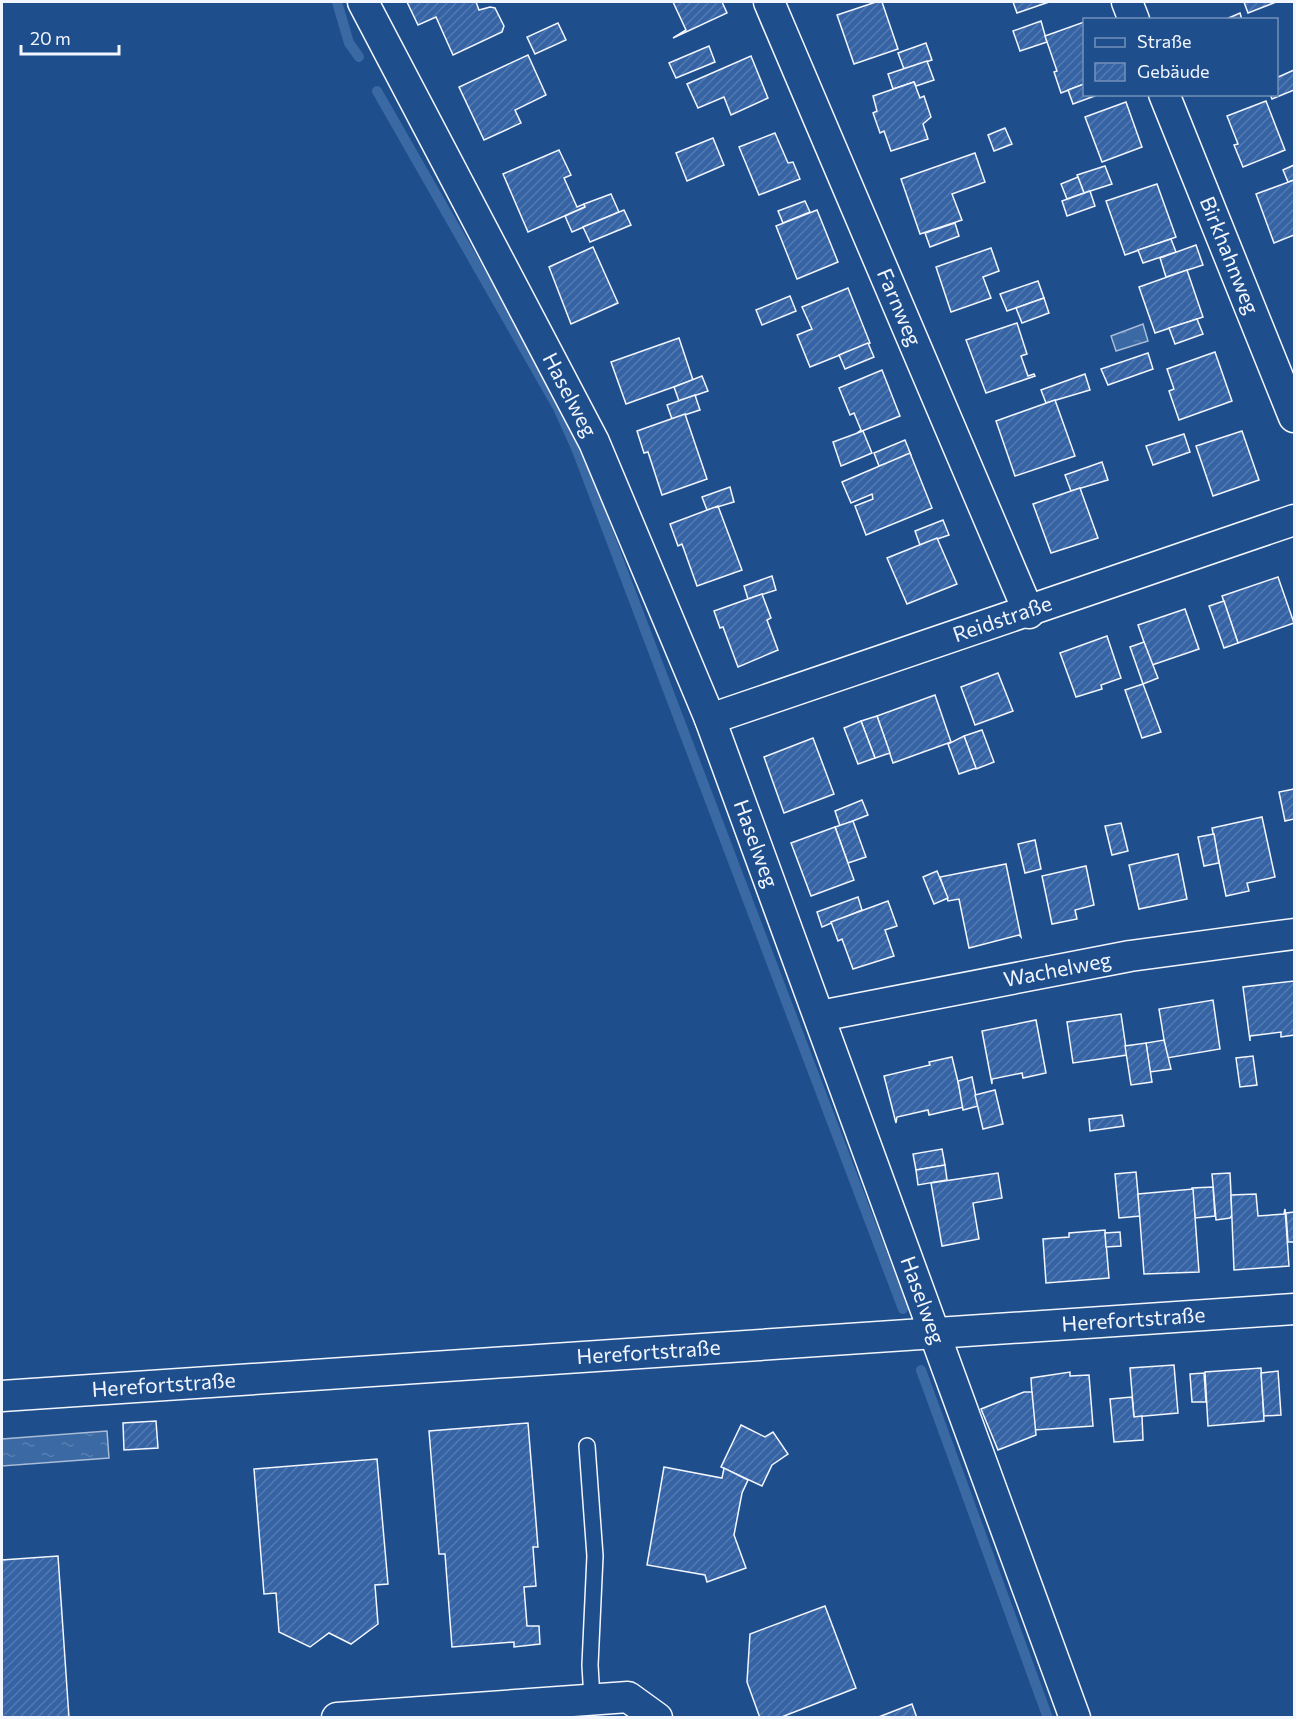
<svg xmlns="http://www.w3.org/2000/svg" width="1296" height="1719" viewBox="0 0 1296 1719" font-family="Commissioner,sans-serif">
<defs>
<pattern id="water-ripples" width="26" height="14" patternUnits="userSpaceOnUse" patternTransform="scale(1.5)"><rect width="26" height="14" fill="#3b69a3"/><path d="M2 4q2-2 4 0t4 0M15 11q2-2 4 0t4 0" fill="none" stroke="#587fb1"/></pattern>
<pattern id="building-hatch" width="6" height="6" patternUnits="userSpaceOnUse" patternTransform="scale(1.5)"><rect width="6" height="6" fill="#3563a3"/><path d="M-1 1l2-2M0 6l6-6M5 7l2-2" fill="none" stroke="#537ab1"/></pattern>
</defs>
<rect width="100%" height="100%" fill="#1f4e8c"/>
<g fill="url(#water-ripples)" stroke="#a8bbd7" stroke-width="1.5">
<path d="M1143,324L1148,341L1116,351L1111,336Z"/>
<path d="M107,1431L109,1458L2,1466V1439Z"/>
</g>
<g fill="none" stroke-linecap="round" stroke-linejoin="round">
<g stroke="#3b69a3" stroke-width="10">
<path d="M337,2L349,43L359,57"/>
<path d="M377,91L558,408L576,448L903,1309"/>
<path d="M921,1370L1048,1718"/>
</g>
</g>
<g fill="url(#building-hatch)" stroke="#f2f6ff" stroke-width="1.5">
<path d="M407,2H476L479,10L490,7L495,8L504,26L502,32L453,55L436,17L418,25Z"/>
<path d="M673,2H722L727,13L673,38L686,30Z"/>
<path d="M876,2H882L898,49L854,64L837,15Z"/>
<path d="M1013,2H1049L1017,13Z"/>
<path d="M1244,2H1276L1248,13Z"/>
<path d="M1240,13L1242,20H1224Z"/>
<path d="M1041,21L1047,42L1020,51L1013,31Z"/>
<path d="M1084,22V84L1061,93L1054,72L1057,71L1045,36Z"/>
<path d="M558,23L566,40L535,54L527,37Z"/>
<path d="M926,43L932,60L904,69L898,53Z"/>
<path d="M709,46L715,62L676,78L669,63Z"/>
<path d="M528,55L546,95L515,110L521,123L484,140L459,87Z"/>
<path d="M751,56L768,98L731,115L724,97L698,108L687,84Z"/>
<path d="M927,61L934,80L916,86L914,82L893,89L888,74Z"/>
<path d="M1294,70V90L1272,99L1270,94H1276V78Z"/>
<path d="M914,82L920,98L924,96L931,117L923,124L928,139L891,151L884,131L880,133L873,113L877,111L873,96Z"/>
<path d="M1084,84V94H1100L1073,104L1068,90Z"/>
<path d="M1266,101L1285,150L1243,167L1234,145L1238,144L1227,116Z"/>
<path d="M1126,102L1142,147L1102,162L1085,117Z"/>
<path d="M1005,128L1012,144L994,151L988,135Z"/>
<path d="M775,133L788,163L793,162L800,179L759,195L739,147Z"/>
<path d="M713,138L724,165L687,181L676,153Z"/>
<path d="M559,150L571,175L564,178L577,207L584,204L585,207L528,232L503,174Z"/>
<path d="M975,153L985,182L952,194L962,220L920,234L901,179Z"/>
<path d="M1294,165V180L1288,182L1283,170Z"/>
<path d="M1105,166L1112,184L1084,193L1077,175Z"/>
<path d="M1078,177L1084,193L1067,199L1061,184Z"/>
<path d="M1294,180V235L1274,243L1256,194Z"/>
<path d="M1157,184L1176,237L1125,255L1106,201Z"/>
<path d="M1090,191L1095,206L1067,216L1062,201Z"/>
<path d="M611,194L619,212L572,232L565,216L585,207L584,204Z"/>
<path d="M805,201L810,212L783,223L778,211Z"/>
<path d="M624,210L631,225L590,242L583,227Z"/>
<path d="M817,210L838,262L797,279L776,226Z"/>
<path d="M955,223L959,236L930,247L925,233Z"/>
<path d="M1171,239L1176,252L1143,263L1138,250Z"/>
<path d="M1196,245L1203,265L1166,277L1160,258Z"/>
<path d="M593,247L618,303L571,324L549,267Z"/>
<path d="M991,248L999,271L983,277L991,298L951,312L936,267Z"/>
<path d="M1187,270L1203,317L1155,333L1139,287Z"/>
<path d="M1038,281L1044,298L1007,311L1000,294Z"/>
<path d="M848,288L870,343L810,367L797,335L812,329L802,307Z"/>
<path d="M790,296L796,311L762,325L756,310Z"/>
<path d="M1044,298L1049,313L1022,323L1016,308Z"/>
<path d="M1197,319L1203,334L1175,344L1169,328Z"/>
<path d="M1017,323L1027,354L1021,356L1028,376L1034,374L1035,376L986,393L966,340Z"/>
<path d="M679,338L693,380L626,404L611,362Z"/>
<path d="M868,343L874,357L845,369L839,355Z"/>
<path d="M1215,352L1232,401L1179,420L1169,391L1174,389L1167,369Z"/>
<path d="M1148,353L1153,369L1108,385L1101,369Z"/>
<path d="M882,370L900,416L857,433L861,430L854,413L850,415L839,388Z"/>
<path d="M1085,374L1090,390L1046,403L1041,390Z"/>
<path d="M702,376L708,391L679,401L674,387Z"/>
<path d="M695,395L700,410L672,419L667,405Z"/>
<path d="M1055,400L1075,456L1015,476L996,421Z"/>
<path d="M685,414L707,479L662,495L648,452L644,453L637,431Z"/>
<path d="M863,431L872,453L841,466L833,442Z"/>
<path d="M1242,431L1259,480L1213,496L1196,446Z"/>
<path d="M1184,434L1190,452L1153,465L1146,446Z"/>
<path d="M905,440L911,455L879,466L874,453Z"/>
<path d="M910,453L932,508L866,535L855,506L873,499L872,494L851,503L842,482Z"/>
<path d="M1102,462L1108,480L1071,491L1065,475Z"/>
<path d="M730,487L734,502L707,510L702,497Z"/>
<path d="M1080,488L1098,538L1051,553L1033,504Z"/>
<path d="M718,506L742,570L697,586L682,544L678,546L670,524Z"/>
<path d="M943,520L949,535L920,545L915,531Z"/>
<path d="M937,538L957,584L907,604L887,558Z"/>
<path d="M772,576L776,590L748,599L744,586Z"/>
<path d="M1278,577L1294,623L1238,643L1222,596Z"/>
<path d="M762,594L771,618L767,620L778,650L738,667L723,627L720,628L714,611Z"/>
<path d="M1224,601L1238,643L1224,648L1209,606Z"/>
<path d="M1185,609L1199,649L1152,665L1138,625Z"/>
<path d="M1107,636L1121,678L1101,685L1102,689L1076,697L1060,653Z"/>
<path d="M1144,642L1158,678L1143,684L1130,647Z"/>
<path d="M998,673L1013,711L975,725L961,687Z"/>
<path d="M1143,684L1161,732L1142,738L1125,690Z"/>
<path d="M935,695L951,742L893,763L877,716Z"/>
<path d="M877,716L890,753L875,758L861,721Z"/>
<path d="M861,721L875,758L858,764L844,728Z"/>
<path d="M982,730L994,762L976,769L964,736Z"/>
<path d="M964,736L976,768L959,774L948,744Z"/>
<path d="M813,738L834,794L784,813L764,757Z"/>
<path d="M1294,789V819L1285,821L1279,792Z"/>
<path d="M862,800L868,815L840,826L835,811Z"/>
<path d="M1262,817L1275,877L1247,883L1249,891L1226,896L1212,828Z"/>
<path d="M853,821L866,857L848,863L835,827Z"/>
<path d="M1121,823L1128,851L1112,855L1105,826Z"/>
<path d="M835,827L854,880L811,896L791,843Z"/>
<path d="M1214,834L1219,863L1204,866L1198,837Z"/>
<path d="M1035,840L1041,869L1025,873L1018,844Z"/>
<path d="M1178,854L1187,899L1139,909L1129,865Z"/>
<path d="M1006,864L1021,937L1019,935L969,948L959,899L948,901L940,877Z"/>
<path d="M1086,866L1094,905L1075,910L1077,919L1052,924L1042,876Z"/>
<path d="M937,871L948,898L934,904L923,877Z"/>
<path d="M858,897L862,910L822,927L817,912Z"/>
<path d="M888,901L897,926L885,930L894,956L853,969L842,939L838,941L831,922Z"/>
<path d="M1294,981V1035L1281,1037V1032L1250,1036V1041L1243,987Z"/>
<path d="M1213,1000L1220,1049L1167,1058L1159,1009Z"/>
<path d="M1121,1014L1127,1055L1073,1063L1067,1022Z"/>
<path d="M1036,1020L1046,1073L1023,1078L1022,1073L992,1079V1084L982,1031Z"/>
<path d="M1164,1040L1171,1069L1150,1072L1146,1043Z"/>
<path d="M1146,1043L1152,1082L1131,1085L1125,1046Z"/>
<path d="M1253,1056L1257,1085L1240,1087L1236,1058Z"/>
<path d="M952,1057L964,1107L929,1115L928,1110L897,1117L896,1123L884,1076L930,1065L929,1062Z"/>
<path d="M972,1077L978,1106L963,1110L958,1081Z"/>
<path d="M995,1090L1003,1124L983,1129L975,1095Z"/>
<path d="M1122,1115L1124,1126L1090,1131L1089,1119Z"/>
<path d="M942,1149L945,1165L916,1170L913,1154Z"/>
<path d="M945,1165L947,1180L918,1185L916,1170Z"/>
<path d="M1136,1172L1140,1216L1119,1218L1115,1174Z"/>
<path d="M998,1173L1002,1198L973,1203L979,1239L942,1246L931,1183Z"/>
<path d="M1230,1173L1232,1215L1230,1218L1216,1220L1212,1174Z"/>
<path d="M1213,1187L1215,1216L1195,1218L1192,1188Z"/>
<path d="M1193,1189L1199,1272L1144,1274L1138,1194Z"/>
<path d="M1256,1194L1258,1216L1284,1214L1285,1209L1289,1266L1234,1270L1231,1195Z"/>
<path d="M1294,1212V1242H1288L1286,1213Z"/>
<path d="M1105,1230L1109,1278L1046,1283L1043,1239L1069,1237V1233Z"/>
<path d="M1120,1232L1121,1246L1106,1247L1105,1233Z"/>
<path d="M1174,1365L1178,1413L1134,1417L1130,1368Z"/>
<path d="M1261,1368L1264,1421L1208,1426L1205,1372Z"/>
<path d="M1278,1371L1281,1415L1264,1416L1261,1373Z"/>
<path d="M1070,1372V1376L1089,1375L1093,1426L1034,1430L1031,1378Z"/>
<path d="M1204,1373L1206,1402H1192L1190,1374Z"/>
<path d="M1024,1392H1032L1036,1435L998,1450L981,1409Z"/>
<path d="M1132,1397L1134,1417L1142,1416L1143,1440L1114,1442L1110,1399Z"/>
<path d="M156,1421L158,1448L124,1450L123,1423Z"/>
<path d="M528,1423L538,1547H533L536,1586L524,1587L527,1626H539L540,1644L514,1647V1642L452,1647L445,1554H439L429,1431Z"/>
<path d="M741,1425L765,1437L773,1432L788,1454L772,1465L762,1486L721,1467Z"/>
<path d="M377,1459L388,1584L375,1585L378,1624L351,1644L329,1633L310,1647L279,1632L276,1593L264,1594L254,1469Z"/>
<path d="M664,1467L722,1478L724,1468L748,1480L742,1493L734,1535L746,1568L707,1582L705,1575L647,1565Z"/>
<path d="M58,1556L69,1718H2V1560Z"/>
<path d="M825,1606L856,1688L779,1718H760L747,1682L750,1634Z"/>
<path d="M912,1704L917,1718H876Z"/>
</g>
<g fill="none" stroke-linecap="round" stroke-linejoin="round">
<defs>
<path id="lane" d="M587,1446L595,1556L590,1665L592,1699"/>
<g id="street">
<path id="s1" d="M363,2L594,442L710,719L1075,1718"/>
<path id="s2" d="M769,2L1029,613"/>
<path d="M1127,2L1134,20"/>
<path id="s3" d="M1164,94L1294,417"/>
<path id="s4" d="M710,719L1294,520"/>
<path id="s5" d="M820,1016L1130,956L1294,934"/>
<path id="s6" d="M2,1396L1294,1309"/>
<path d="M337,1718L628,1697L657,1718"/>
</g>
</defs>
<use href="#lane" stroke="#f2f6ff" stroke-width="18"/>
<use href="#street" stroke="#f2f6ff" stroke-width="33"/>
<use href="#lane" stroke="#1f4e8c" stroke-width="15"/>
<use href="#street" stroke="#1f4e8c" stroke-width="30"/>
</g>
<g text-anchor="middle" stroke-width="4.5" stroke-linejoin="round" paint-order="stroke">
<g font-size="21" fill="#f2f6ff" stroke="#1f4e8c">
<text dy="7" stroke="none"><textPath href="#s3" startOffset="174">Birkhahnweg</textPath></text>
<text dy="7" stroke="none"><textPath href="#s2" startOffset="332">Farnweg</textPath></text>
<text dy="7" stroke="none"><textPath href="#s1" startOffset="444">Haselweg</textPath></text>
<text dy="7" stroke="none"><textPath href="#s4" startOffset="309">Reidstraße</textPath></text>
<text dy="7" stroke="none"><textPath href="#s1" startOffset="930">Haselweg</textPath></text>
<text dy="7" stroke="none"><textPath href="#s5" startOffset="242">Wachelweg</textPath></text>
<text dy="7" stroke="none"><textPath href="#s1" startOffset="1416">Haselweg</textPath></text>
<text dy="7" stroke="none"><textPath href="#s6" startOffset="1134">Herefortstraße</textPath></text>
<text dy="7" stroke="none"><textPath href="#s6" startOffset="648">Herefortstraße</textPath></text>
<text dy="7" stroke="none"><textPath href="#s6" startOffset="162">Herefortstraße</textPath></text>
</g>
</g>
<rect width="1296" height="1719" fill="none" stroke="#f2f6ff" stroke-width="6"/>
<rect x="1083" y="18" width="195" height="78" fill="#1f4e8c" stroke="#7391ba" stroke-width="1.5"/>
<rect x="1095" y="38" width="30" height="9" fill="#1f4e8c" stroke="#7391ba" stroke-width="1.5"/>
<text x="1137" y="48" font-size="18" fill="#f2f6ff">Straße</text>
<rect x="1095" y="63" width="30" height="18" fill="url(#building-hatch)" stroke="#7391ba" stroke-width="1.5"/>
<text x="1137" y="78" font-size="18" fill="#f2f6ff">Gebäude</text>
<path d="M21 45v9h98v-9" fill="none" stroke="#f2f6ff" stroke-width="3"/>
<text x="30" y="45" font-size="18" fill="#f2f6ff" stroke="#1f4e8c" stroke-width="4.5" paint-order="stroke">20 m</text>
</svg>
